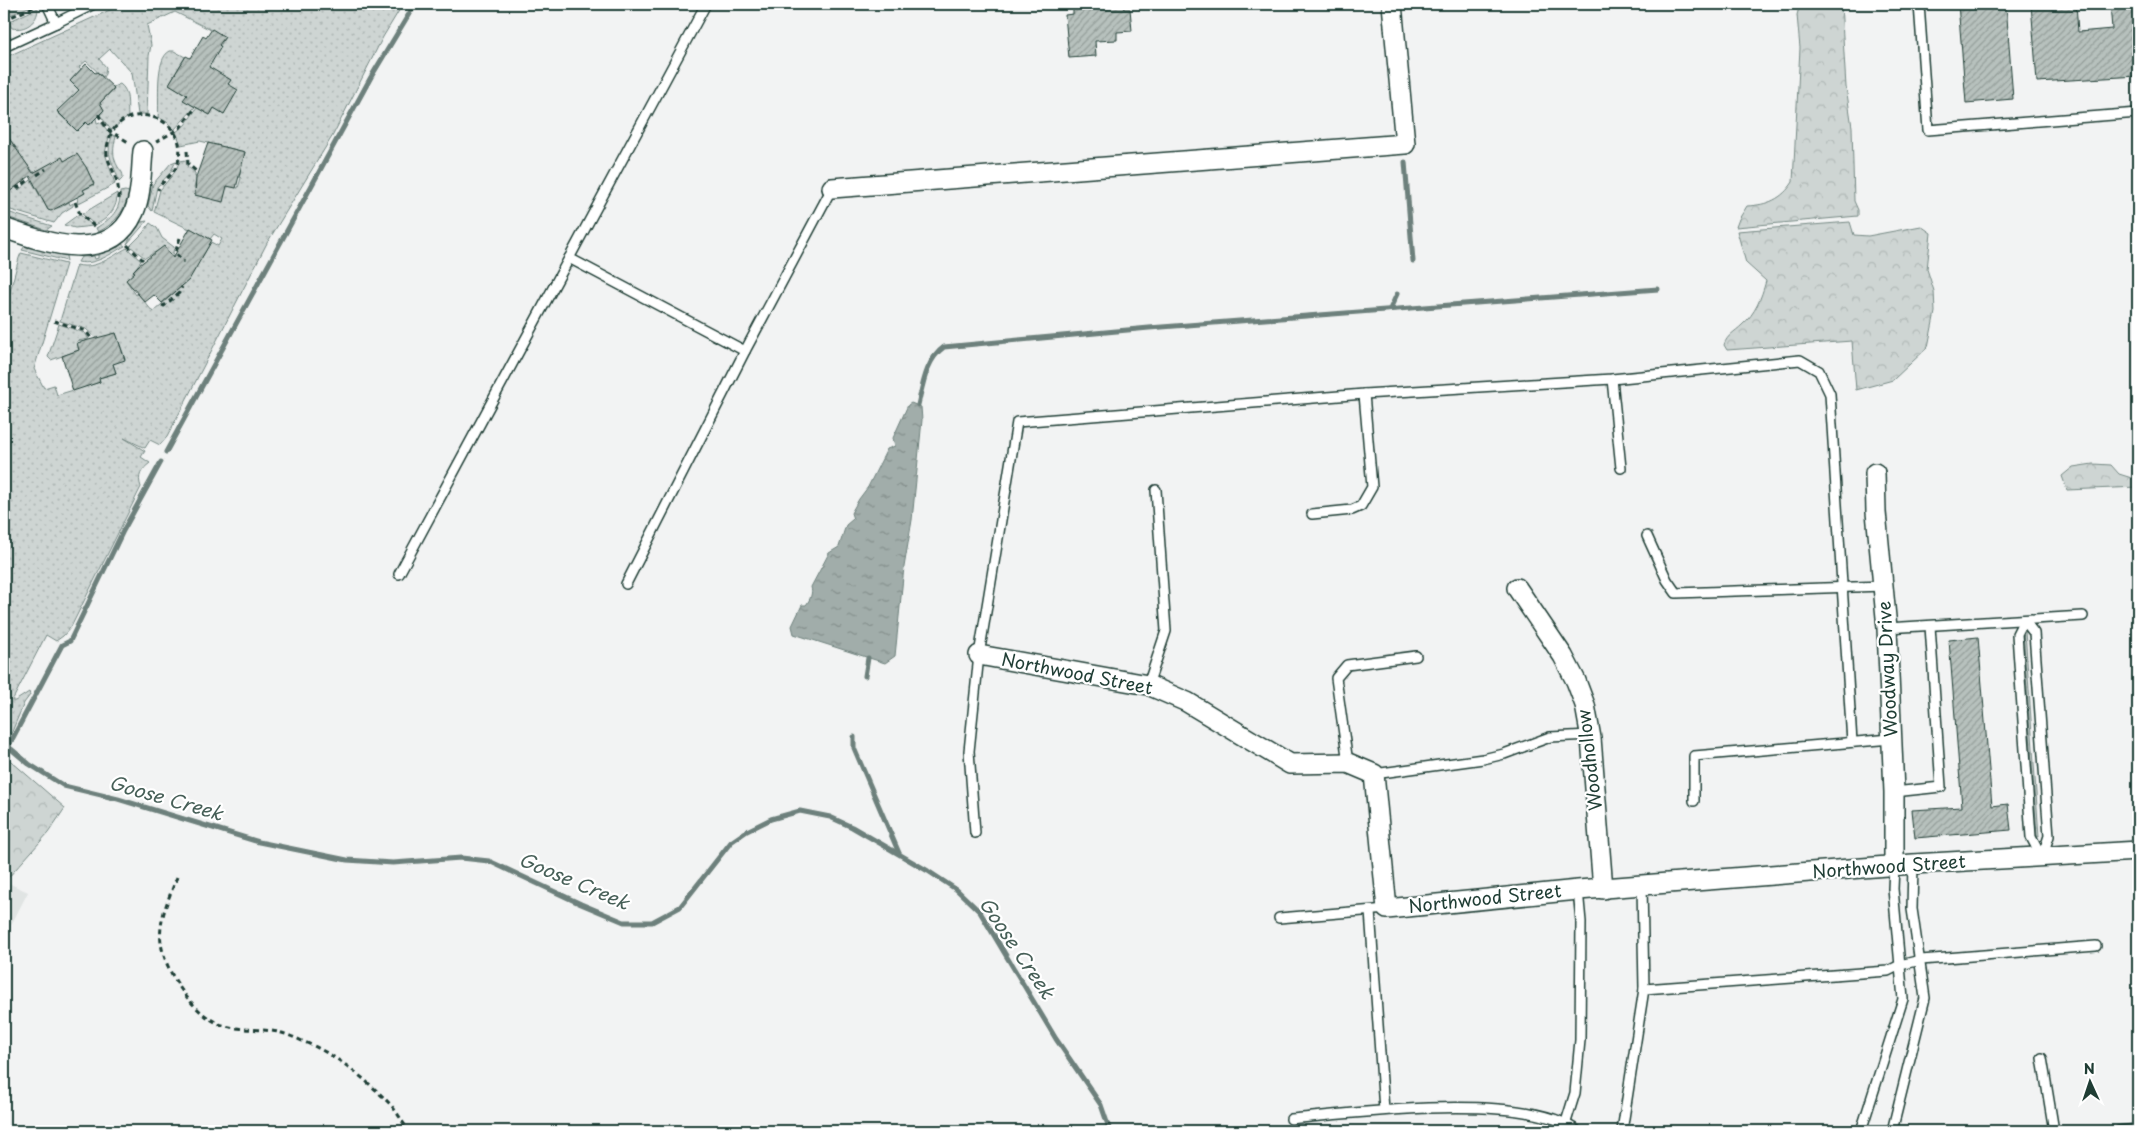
<svg xmlns="http://www.w3.org/2000/svg" width="2142" height="1135" viewBox="0 0 2142 1135" font-family="'Playpen Sans',sans-serif">
<defs>
<pattern id="grass-dots" width="8" height="8" patternUnits="userSpaceOnUse" patternTransform="scale(1.25)"><rect width="8" height="8" fill="#ced5d3"/><path d="M2 2h.1M6 6h.1" fill="none" stroke="#b0b8b6" stroke-width="1.8" stroke-linecap="round"/></pattern>
<pattern id="forest-crowns" width="20" height="18" patternUnits="userSpaceOnUse" patternTransform="scale(1.25)"><rect width="20" height="18" fill="#ced5d3"/><path d="M2 6a3 3 0 1 1 6 0M12 15a3 3 0 1 1 6 0" fill="none" stroke="#b0b8b6"/></pattern>
<pattern id="water-ripples" width="26" height="14" patternUnits="userSpaceOnUse" patternTransform="scale(1.25)"><rect width="26" height="14" fill="#a1adaa"/><path d="M2 4q2-2 4 0t4 0M15 11q2-2 4 0t4 0" fill="none" stroke="#838e8b"/></pattern>
<pattern id="building-hatch" width="6" height="6" patternUnits="userSpaceOnUse" patternTransform="scale(1.25)"><rect width="6" height="6" fill="#b7c1bd"/><path d="M-1 1l2-2M0 6l6-6M5 7l2-2" fill="none" stroke="#949e9a"/></pattern>
</defs>
<rect width="100%" height="100%" fill="#f2f3f3"/>
<filter id="ink" filterUnits="userSpaceOnUse"><feTurbulence type="fractalNoise" baseFrequency=".02" numOctaves="2"/><feDisplacementMap in="SourceGraphic" scale="10" xChannelSelector="R" yChannelSelector="G"/><feConvolveMatrix kernelMatrix="1 2 1 2 8 2 1 2 1" color-interpolation-filters="sRGB"/></filter>
<g filter="url(#ink)">
<path fill="#e0e4e3" d="M4,881L28,892L4,939Z"/>
<g fill="url(#grass-dots)" stroke="#768984">
<path d="M15,4H35L6,17L4,11L15,5Z"/>
<path d="M123,4H403L383,37L333,135L267,243L167,437L160,445L150,440L145,448L124,438L145,451L141,457L150,463C141,470 137,476 141,487L71,627L63,636L56,641L46,635L12,701H15L29,692L30,695L24,703L11,734L4,729V294L9,295L19,258L21,253L66,264L34,369L44,388L54,385L57,395L100,382L99,378L116,373L113,364L125,359L116,333L97,339L86,329L60,321L77,265C96,270 112,256 127,248L141,261L134,270L135,272L126,280L136,295L138,294L153,312L190,279L184,271L201,259L211,242L218,246L222,239L214,234L210,239L154,212L160,190L174,173L180,161L186,160L187,166L195,173V177H197L194,188L196,189L195,195L222,201L227,186L238,188L241,178L239,177L245,152L200,141L181,145L176,132L185,125L197,108L210,115L214,108L224,114L228,84L231,80L208,68L225,37L175,12L147,25L151,45L149,56L147,114H138L132,73L110,49L99,59L106,67L105,74L103,77L86,61L79,67L81,69L70,81L79,90L57,112L77,131L86,122L90,125L94,121L92,119L96,118L97,123L100,122L110,133L105,153L115,184L77,204L78,197L85,193L83,190L94,185L86,167L64,161L36,175L21,157L4,170V165L20,152L4,133V58Z"/>
<path d="M38,8C38,22 25,31 12,28L8,22Z"/>
<path d="M170,51H174L185,57L169,84L187,95L184,100L195,107L174,130L167,122L158,117C160,101 154,59 170,51Z"/>
<path d="M120,84C130,91 127,105 128,117L111,130L100,115L104,110L100,103L114,89L113,87Z"/>
<path d="M113,135L116,137C113,147 112,157 118,167C121,171 123,172 123,178L119,182C115,164 103,154 113,135Z"/>
<path d="M176,161L170,173L157,187L152,211L148,206L153,184L171,163Z"/>
<path d="M31,180L48,210L61,207L69,202L70,205L73,203V206L62,213L54,223L4,208V194L16,187L19,190Z"/>
<path d="M125,191L129,192C125,211 115,224 98,232L96,228C111,219 121,210 120,192Z"/>
<path d="M117,193C118,208 108,219 95,225L82,214Z"/>
<path d="M4,211L52,226L46,230L4,216Z"/>
<path d="M79,214L93,226L75,228L64,225Z"/>
<path d="M147,221L127,244L130,238L129,237L141,222Z"/>
<path d="M150,223L157,228L162,238L174,247L173,253L176,257H173L164,247L145,258L130,246L143,233Z"/>
<path d="M122,244L125,246C111,253 96,266 78,262L81,257L94,256L95,259L98,258V255Z"/>
<path d="M25,246L66,256L67,261L22,250Z"/>
<path d="M59,324L85,333L89,339L77,341L79,350L51,360L48,357Z"/>
<path d="M2023,630L2025,631L2039,837L2037,836Z"/>
</g>
<g fill="url(#forest-crowns)" stroke="#768984">
<path d="M1800,4H1841L1846,87L1852,127L1854,201L1858,210V216L1736,227L1739,219L1747,206C1768,205 1782,199 1793,182L1800,48L1797,15Z"/>
<path d="M1850,222L1854,235L1868,236L1921,226L1931,233L1927,269L1934,291L1935,312L1928,347L1893,380L1856,390L1852,341L1727,350L1724,345C1727,335 1735,332 1742,325C1756,313 1761,298 1766,281L1746,263L1737,231Z"/>
<path d="M2093,464L2111,465L2119,474L2138,480V487L2067,490L2062,476L2073,467Z"/>
<path d="M4,755L65,808L48,833L7,879L4,877Z"/>
</g>
<path fill="url(#water-ripples)" stroke="#6d807b" d="M911,403L921,407L922,420L912,520L904,567L895,656L885,663L794,634L792,626L802,605H806C810,600 813,593 811,587L829,553L839,547L846,525L853,519L851,513L859,499L868,487L887,449L895,446L893,438L908,405Z"/>
<g fill="none" stroke-linecap="round" stroke-linejoin="round">
<g stroke="#6d807b" stroke-width="5">
<path d="M1405,162L1413,261"/>
<path d="M1390,309L1397,294"/>
<path d="M918,405C923,384 926,360 944,347L1149,328L1658,289"/>
<path d="M166,452L371,77L415,4"/>
<path d="M865,676L868,658"/>
<path d="M854,737V748L899,853"/>
<path d="M4,743L29,764L64,786L118,799L259,842L347,860L393,863L461,858L489,861L581,904L624,922H652L680,907L731,842L747,831L771,819L800,811L830,817L852,827L928,871L957,890L980,912L1056,1039L1101,1105L1110,1131"/>
<path d="M8,747L62,645L70,641L123,531L161,462"/>
</g>
</g>
<g fill="url(#building-hatch)" stroke="#1f3d34">
<path d="M1102,4H1119L1123,5L1124,9H1130L1132,31L1117,32V40L1095,41L1096,56L1069,58L1065,15L1073,14V9L1102,7Z"/>
<path d="M1958,4H2006L2013,99L1966,103Z"/>
<path d="M2031,4H2076L2078,32L2112,29L2110,4H2138V76L2037,82Z"/>
<path d="M212,29L225,37L219,45L221,47L209,67L231,80L228,84L238,90L224,114L214,108L210,115L183,100L187,95L169,84L186,56L190,58L203,36L206,38Z"/>
<path d="M86,64L95,73L97,72L114,88L100,103L104,110L89,125L86,122L77,131L57,111L79,90L70,81Z"/>
<path d="M4,131L33,173L62,157L64,161L77,154L86,167L94,184L83,190L85,193L51,211L48,210L30,176L4,196Z"/>
<path d="M208,143L245,152L236,188L227,186L223,202L195,195L196,177Z"/>
<path d="M190,228L212,240L189,280L162,303L154,295L145,302L126,280L135,272L133,271L139,265L164,246L173,258Z"/>
<path d="M116,333L125,360L113,364L116,373L99,378L100,382L73,391L62,356L79,350L77,343Z"/>
<path d="M1978,637L1992,806L2008,804L2011,830L1915,838L1912,810L1962,807L1949,640Z"/>
</g>
<g fill="none" stroke-linecap="round" stroke-linejoin="round">
<defs>
<g id="service">
<path d="M47,4L56,23L94,4"/>
<path d="M1919,4L1928,130L2138,113"/>
<path d="M4,47L56,23"/>
<path d="M569,258L745,351"/>
<path d="M1612,379L1621,468"/>
<path d="M1312,514L1352,510L1361,506L1372,487L1364,394"/>
<path d="M1647,536L1667,580L1676,593L1884,586"/>
<path d="M399,574L706,4"/>
<path d="M626,584L745,351L832,188"/>
<path d="M2024,620L2034,633L2049,836L2042,857"/>
<path d="M2024,620L2017,634L2031,837L2042,858"/>
<path d="M1887,628L2083,616"/>
<path d="M1148,685L1166,631L1156,490"/>
<path d="M1348,763L1336,678L1347,665L1416,656"/>
<path d="M1374,774L1483,759L1504,754L1550,737L1590,735"/>
<path d="M1894,792L1941,787L1930,626"/>
<path d="M1694,801V756L1891,739"/>
<path d="M975,833L969,751L979,655L1017,422L1364,394L1612,379L1800,360L1819,371L1830,394L1852,742"/>
<path d="M1370,911L1384,1110"/>
<path d="M1279,918L1387,909"/>
<path d="M1644,989L1888,971L1900,965L1921,960L2096,946"/>
<path d="M2042,1058L2054,1131"/>
<path d="M1291,1119C1356,1113 1527,1091 1577,1131"/>
<path d="M1566,1122L1575,1093L1580,1040L1581,922L1578,890"/>
<path d="M1622,1131L1644,989L1642,886"/>
<path d="M1861,1131L1903,999L1893,889L1894,866"/>
<path d="M1892,1131L1925,998L1912,909L1913,864"/>
<path d="M2119,1131L2138,1129"/>
</g>
<g id="minor">
<path d="M832,188L1405,144L1392,4"/>
<path d="M4,228C46,243 110,266 134,212C142,193 141,170 143,151"/>
<path d="M1875,473L1876,512L1887,628L1894,792V866"/>
<path d="M1517,588L1563,656L1576,681L1585,705L1591,738L1603,889"/>
<path d="M979,655L1148,685L1187,702L1290,764L1348,763L1374,774L1387,909L1578,890L1913,864L2138,851"/>
</g>
</defs>
<use href="#service" stroke="#1f3d34" stroke-width="12"/>
<use href="#minor" stroke="#1f3d34" stroke-width="22"/>
<g stroke="#1f3d34" stroke-width="3" stroke-dasharray="5 4" stroke-linecap="butt">
<path d="M4,20L36,6"/>
<path d="M99,114V116L108,130L130,143"/>
<path d="M156,142L180,128L196,107"/>
<path d="M187,151L188,164L196,171"/>
<path d="M37,175L46,169"/>
<path d="M17,186L18,188L30,179"/>
<path d="M119,199C119,191 118,183 115,176C111,164 104,157 108,143C119,94 195,116 177,165C173,176 162,180 158,190"/>
<path d="M75,202L80,214L94,226"/>
<path d="M180,238L175,253L184,262"/>
<path d="M127,245L143,260"/>
<path d="M4,271L7,272"/>
<path d="M162,305L164,306L179,293L182,287"/>
<path d="M54,321L86,331L91,338"/>
<path d="M177,877C169,898 158,920 161,943C165,973 196,1019 226,1026C244,1031 264,1028 282,1033C292,1036 304,1042 314,1046C341,1059 368,1081 389,1103C397,1111 402,1122 409,1131"/>
</g>
<use href="#service" stroke="#fff" stroke-width="9"/>
<use href="#minor" stroke="#fff" stroke-width="19"/>
</g>
</g>
<g text-anchor="middle" stroke-width="4.5" stroke-linejoin="round" paint-order="stroke">
<g font-size="18" fill="#1f3d34" stroke="#fff">
<text transform="translate(1888 669) rotate(-93)" y="6">Woodway Drive</text>
<text transform="translate(1077 674) rotate(11)" y="6">Northwood Street</text>
<text transform="translate(1590 760) rotate(-97)" y="6">Woodhollow</text>
<text transform="translate(1889 867) rotate(-4)" y="6">Northwood Street</text>
<text transform="translate(1485 899) rotate(-6)" y="6">Northwood Street</text>
</g>
<g font-size="19" font-style="italic" fill="#465f57" stroke="#fff">
<text transform="translate(166 798) rotate(16)" y="7">Goose Creek</text>
<text transform="translate(574 881) rotate(23)" y="7">Goose Creek</text>
<text transform="translate(1017 948) rotate(56)" y="7">Goose Creek</text>
</g>
</g>
<rect width="2142" height="1135" fill="none" stroke="#fff" stroke-width="20"/>
<rect x="10" y="10" width="2122" height="1115" fill="none" stroke="#1f3d34" stroke-width="2" filter="url(#ink)"/>
<g transform="translate(2090 1082) rotate(357)" stroke="#ffffff" stroke-width="4" paint-order="stroke">
<path d="M0-4L9 19L0 12L-9 19Z" fill="#1f3d34"/>
<text y="-8" font-size="14" font-weight="bold" text-anchor="middle" fill="#1f3d34">N</text>
</g>
</svg>
